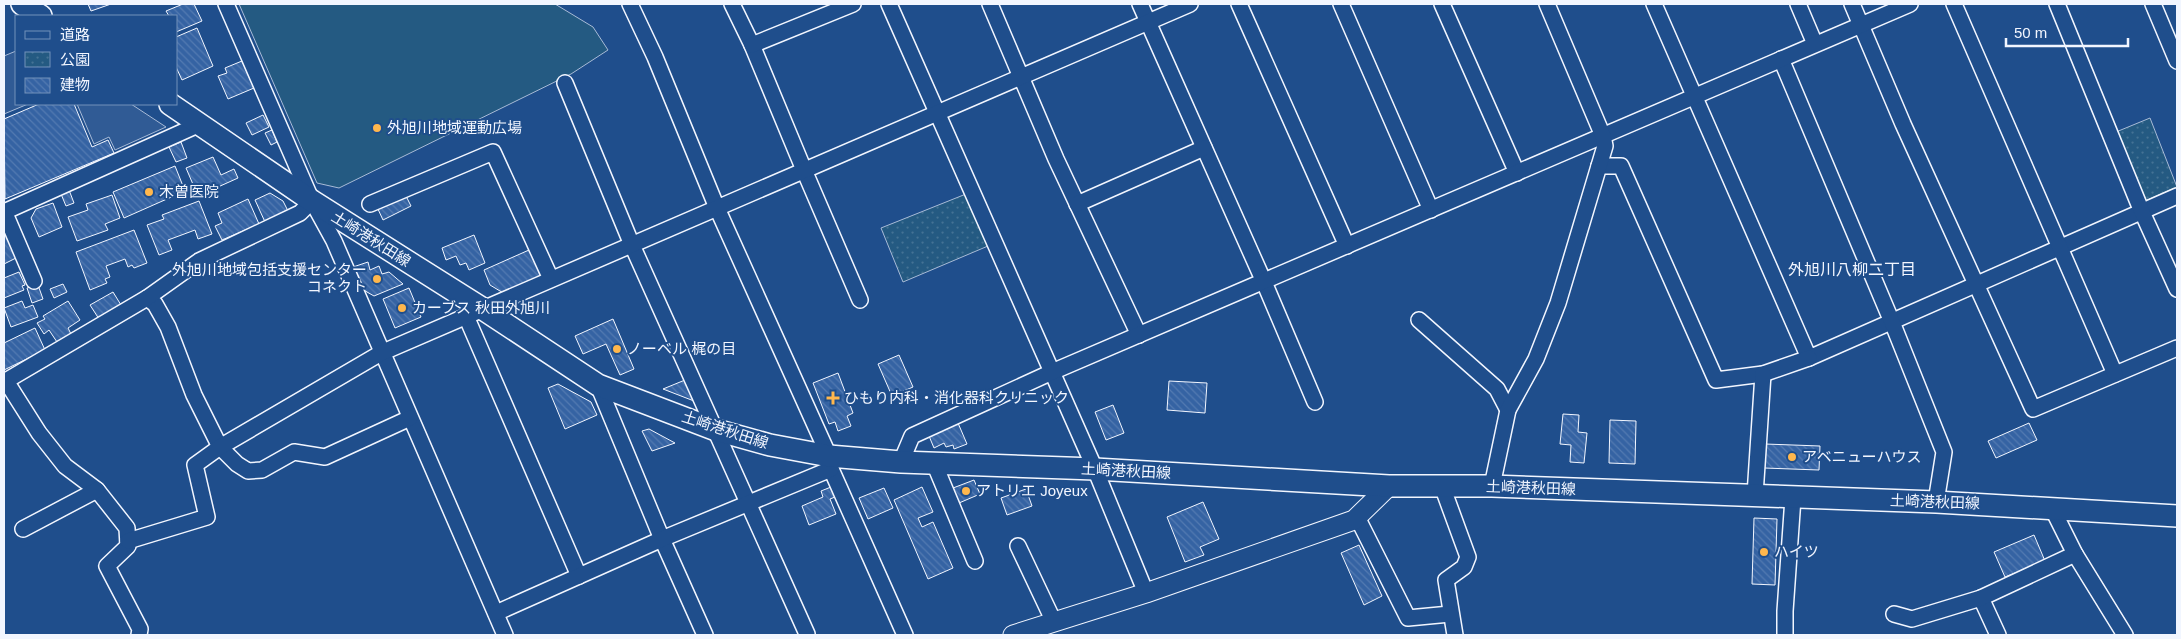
<svg xmlns="http://www.w3.org/2000/svg" width="2181" height="639" viewBox="0 0 2181 639" font-family="Helvetica,'Noto Sans JP',sans-serif">
<defs>
<pattern id="park-dots" width="8" height="8" patternUnits="userSpaceOnUse" patternTransform="scale(1.25)"><rect width="8" height="8" fill="#245a82"/><path d="M2 2h.1M6 6h.1" fill="none" stroke="#447295" stroke-width="1.8" stroke-linecap="round"/></pattern>
<pattern id="building-back-hatch" width="6" height="6" patternUnits="userSpaceOnUse" patternTransform="scale(1.25)"><rect width="6" height="6" fill="#3563a3"/><path d="M-1 5l2 2M0 0l6 6M5-1l2 2" fill="none" stroke="#537ab1"/></pattern>
</defs>
<rect width="100%" height="100%" fill="#1f4e8c"/>
<path fill="#245a82" stroke="#a8bbd7" d="M239,4H555L593,27L608,50L571,74L339,188L317,183Z"/>
<g fill="url(#park-dots)" stroke="#a8bbd7">
<path d="M2150,118L2177,187L2145,201L2116,132Z"/>
<path d="M966,194L988,246L903,282L881,228Z"/>
</g>
<g fill="#305b95" stroke="#a8bbd7">
<path d="M16,51V104H28L4,114V56Z"/>
<path d="M77,104H131L166,127L115,150L109,137L94,144Z"/>
</g>
<g fill="url(#building-back-hatch)" stroke="#f2f6ff">
<path d="M88,4H111L91,11Z"/>
<path d="M183,4H194L202,21L176,32V16H169L166,11Z"/>
<path d="M197,28L213,66L182,80L176,67V37Z"/>
<path d="M242,61L254,88L228,99L218,76L227,73L225,68Z"/>
<path d="M39,104H74L92,147L108,140L114,153L5,199L4,119Z"/>
<path d="M263,115L269,127L252,135L246,123Z"/>
<path d="M272,130L277,142L271,145L265,133Z"/>
<path d="M181,142L187,158L176,162L169,147Z"/>
<path d="M213,157L221,175L234,169L238,178L198,196L186,168Z"/>
<path d="M175,166L185,191L124,218L113,192Z"/>
<path d="M69,190L74,203L66,206L61,194Z"/>
<path d="M270,193L283,201L288,211L265,222L255,200Z"/>
<path d="M405,194L411,206L383,220L377,207Z"/>
<path d="M112,195L120,218L105,224L108,230L77,241L68,217L88,210L86,204Z"/>
<path d="M248,199L259,224L222,240L215,226L222,223L218,213Z"/>
<path d="M199,201L212,234L198,239L195,230L168,240L172,250L159,255L147,225L164,219L162,215Z"/>
<path d="M53,203L62,227L39,237L31,218L36,209Z"/>
<path d="M134,230L147,263L134,268L132,265L128,267L125,259L106,266L110,277L105,279L107,283L90,290L76,252Z"/>
<path d="M5,233L16,258L4,264V234Z"/>
<path d="M474,235L485,263L469,270L466,263L460,265L456,256L446,260L442,248Z"/>
<path d="M529,250L542,278L505,294L490,285L484,270Z"/>
<path d="M368,262L370,270L379,266L382,274L389,272L403,284L374,296L360,288L353,267Z"/>
<path d="M19,272L25,285L22,286L24,290L4,298V278Z"/>
<path d="M63,284L67,292L54,298L50,289Z"/>
<path d="M38,285L43,299L32,303L27,288Z"/>
<path d="M409,288L421,317L395,328L383,299Z"/>
<path d="M113,292L121,305L99,319L90,305Z"/>
<path d="M22,301L25,308L33,305L38,317L11,327L4,308Z"/>
<path d="M68,301L80,320L68,328L71,334L57,342L49,330L44,334L37,323L45,319L43,316Z"/>
<path d="M613,319L634,369L620,375L606,344L583,354L575,336Z"/>
<path d="M35,328L45,350L4,370V343Z"/>
<path d="M899,355L913,387L892,396L878,364Z"/>
<path d="M838,373L853,413L847,416L851,426L838,431L835,422L829,424L813,383Z"/>
<path d="M685,380L694,401L663,389Z"/>
<path d="M1169,381L1207,383L1205,413L1167,410Z"/>
<path d="M558,384L591,402L597,415L565,429L548,388Z"/>
<path d="M1113,405L1124,433L1106,440L1095,412Z"/>
<path d="M1563,414L1579,415L1578,432L1587,433L1584,463L1570,462L1571,445L1560,444Z"/>
<path d="M1610,420L1636,421L1635,464L1609,463Z"/>
<path d="M958,423L967,444L954,449L953,445L946,447L944,443L934,448L929,436Z"/>
<path d="M2029,423L2037,440L1996,458L1988,441Z"/>
<path d="M649,429L675,443L652,451L642,431Z"/>
<path d="M1765,444L1820,446L1819,470L1764,468Z"/>
<path d="M974,480L980,494L959,503L953,488Z"/>
<path d="M831,487L835,497L830,499L836,514L809,525L802,506L823,497L821,491Z"/>
<path d="M922,487L933,512L918,518L922,527L933,522L953,568L928,579L894,500Z"/>
<path d="M884,488L893,508L868,519L859,498Z"/>
<path d="M1026,489L1032,506L1007,515L1001,498Z"/>
<path d="M1203,502L1219,539L1200,547L1204,555L1185,562L1167,517Z"/>
<path d="M1754,518L1777,519L1775,585L1752,584Z"/>
<path d="M2034,535L2045,561L2005,577L1994,552Z"/>
<path d="M1359,545L1382,596L1364,605L1341,553Z"/>
</g>
<g fill="none" stroke-linecap="round" stroke-linejoin="round">
<defs>
<g id="minor">
<path d="M226,4L312,201L334,241L505,635"/>
<path d="M630,4L655,57L717,208L829,456L831,469L905,635"/>
<path d="M732,4L752,45L804,170L860,300"/>
<path d="M889,4L1095,469L1146,593"/>
<path d="M990,4L1056,159L1139,335"/>
<path d="M1140,4L1264,282L1315,402"/>
<path d="M1239,4L1347,246"/>
<path d="M1341,4L1431,210"/>
<path d="M1442,4L1517,173"/>
<path d="M1654,4L1809,358L2177,196"/>
<path d="M1798,4L1815,44"/>
<path d="M1852,4L1903,124L2033,409L2177,348"/>
<path d="M1954,4L2115,374"/>
<path d="M2057,4L2142,212L2177,289"/>
<path d="M2153,4L2177,61"/>
<path d="M752,45L853,4"/>
<path d="M1781,59L1892,322L1944,452L1936,502"/>
<path d="M565,83L632,245L807,634"/>
<path d="M1599,166H1621L1716,380L1763,374L1809,358"/>
<path d="M370,204L493,152L551,279"/>
<path d="M1077,204L1204,148"/>
<path d="M4,211L34,281"/>
<path d="M4,212L200,124"/>
<path d="M147,298L155,304L168,327L194,395L220,447L237,464L248,471L262,470L294,452L325,457L410,418"/>
<path d="M466,316L579,576"/>
<path d="M1419,320L1497,389L1508,410"/>
<path d="M6,381L39,433L65,466L97,490L127,528L128,546L107,566L140,629L139,635"/>
<path d="M4,382L147,298L199,261L300,213L312,201"/>
<path d="M598,385L662,539L705,635"/>
<path d="M901,462L912,436L1052,372L1910,4"/>
<path d="M934,463L975,561"/>
<path d="M1442,486L1468,557L1464,567L1446,580L1455,635"/>
<path d="M1492,486L1508,410L1536,359L1558,303L1605,146L1603,136L1547,4"/>
<path d="M1755,495L1763,374"/>
<path d="M2052,508L2075,554L2125,635"/>
<path d="M1357,517L1408,618L1450,614"/>
<path d="M23,529L97,490"/>
<path d="M128,541L207,517L195,465L220,447L381,353L1190,4"/>
<path d="M1018,546L1054,622"/>
<path d="M1981,598L1998,635"/>
<path d="M496,613L662,539L831,469"/>
<path d="M1894,614L1912,619L1981,598L2075,554"/>
<path d="M1785,635V611L1793,498"/>
</g>
<path id="tertiary" d="M1013,635L1146,593L1354,520L1389,486"/>
<g id="secondary">
<path d="M22,4L41,16"/>
<path d="M170,104L312,201L483,309L598,385L716,430L770,445L829,456L901,462L1095,469L1389,486H1492L1936,502L2177,516"/>
</g>
</defs>
<use href="#minor" stroke="#f2f6ff" stroke-width="18"/>
<use href="#tertiary" stroke="#f2f6ff" stroke-width="21"/>
<use href="#secondary" stroke="#f2f6ff" stroke-width="24"/>
<use href="#minor" stroke="#1f4e8c" stroke-width="15"/>
<use href="#tertiary" stroke="#1f4e8c" stroke-width="19"/>
<use href="#secondary" stroke="#1f4e8c" stroke-width="21"/>
</g>
<g fill="#ffb74d" stroke="#1f4e8c" stroke-width="2">
<circle cx="377" cy="128" r="5"/>
<circle cx="149" cy="192" r="5"/>
<circle cx="377" cy="279" r="5"/>
<circle cx="402" cy="308" r="5"/>
<circle cx="617" cy="349" r="5"/>
<path d="M830.5 390.5h5v5h5v5h-5v5h-5v-5h-5v-5h5z"/>
<circle cx="1792" cy="457" r="5"/>
<circle cx="966" cy="491" r="5"/>
<circle cx="1764" cy="552" r="5"/>
</g>
<g text-anchor="middle" stroke-width="4" stroke-linejoin="round" paint-order="stroke">
<g font-size="15" fill="#f2f6ff" stroke="#1f4e8c" text-anchor="start">
<text x="387" y="133">外旭川地域運動広場</text>
<text x="159" y="197">木曽医院</text>
<text x="367" y="275" text-anchor="end">外旭川地域包括支援センター<tspan x="367" dy="17">コネクト</tspan></text>
<text x="412" y="313">カーブス 秋田外旭川</text>
<text x="627" y="354">ノーベル 梶の目</text>
<text x="844" y="403">ひもり内科・消化器科クリニック</text>
<text x="1802" y="462">アベニューハウス</text>
<text x="976" y="496">アトリエ Joyeux</text>
<text x="1774" y="557">ハイツ</text>
</g>
<g font-size="15" fill="#f2f6ff" stroke="#1f4e8c">
<text transform="translate(371 239) rotate(32)" y="5">土崎港秋田線</text>
<text transform="translate(725 430) rotate(18)" y="5">土崎港秋田線</text>
<text transform="translate(1126 471) rotate(3)" y="5">土崎港秋田線</text>
<text transform="translate(1531 488) rotate(2)" y="5">土崎港秋田線</text>
<text transform="translate(1935 502) rotate(2)" y="5">土崎港秋田線</text>
</g>
<g font-size="16" fill="#f2f6ff" stroke="#1f4e8c">
<text x="1852" y="275">外旭川八柳二丁目</text>
</g>
</g>
<rect width="2181" height="639" fill="none" stroke="#f2f6ff" stroke-width="10"/>
<rect x="15" y="15" width="162" height="90" fill="#1f4e8c" stroke="#7391ba"/>
<rect x="25" y="31" width="25" height="8" fill="#1f4e8c" stroke="#7391ba"/>
<text x="60" y="40" font-size="15" fill="#f2f6ff">道路</text>
<rect x="25" y="52" width="25" height="15" fill="url(#park-dots)" stroke="#7391ba"/>
<text x="60" y="65" font-size="15" fill="#f2f6ff">公園</text>
<rect x="25" y="78" width="25" height="15" fill="url(#building-back-hatch)" stroke="#7391ba"/>
<text x="60" y="90" font-size="15" fill="#f2f6ff">建物</text>
<path d="M2006 38v8h122v-8" fill="none" stroke="#f2f6ff" stroke-width="2.5"/>
<text x="2014" y="38" font-size="15" fill="#f2f6ff" stroke="#1f4e8c" stroke-width="4" paint-order="stroke">50 m</text>
</svg>
